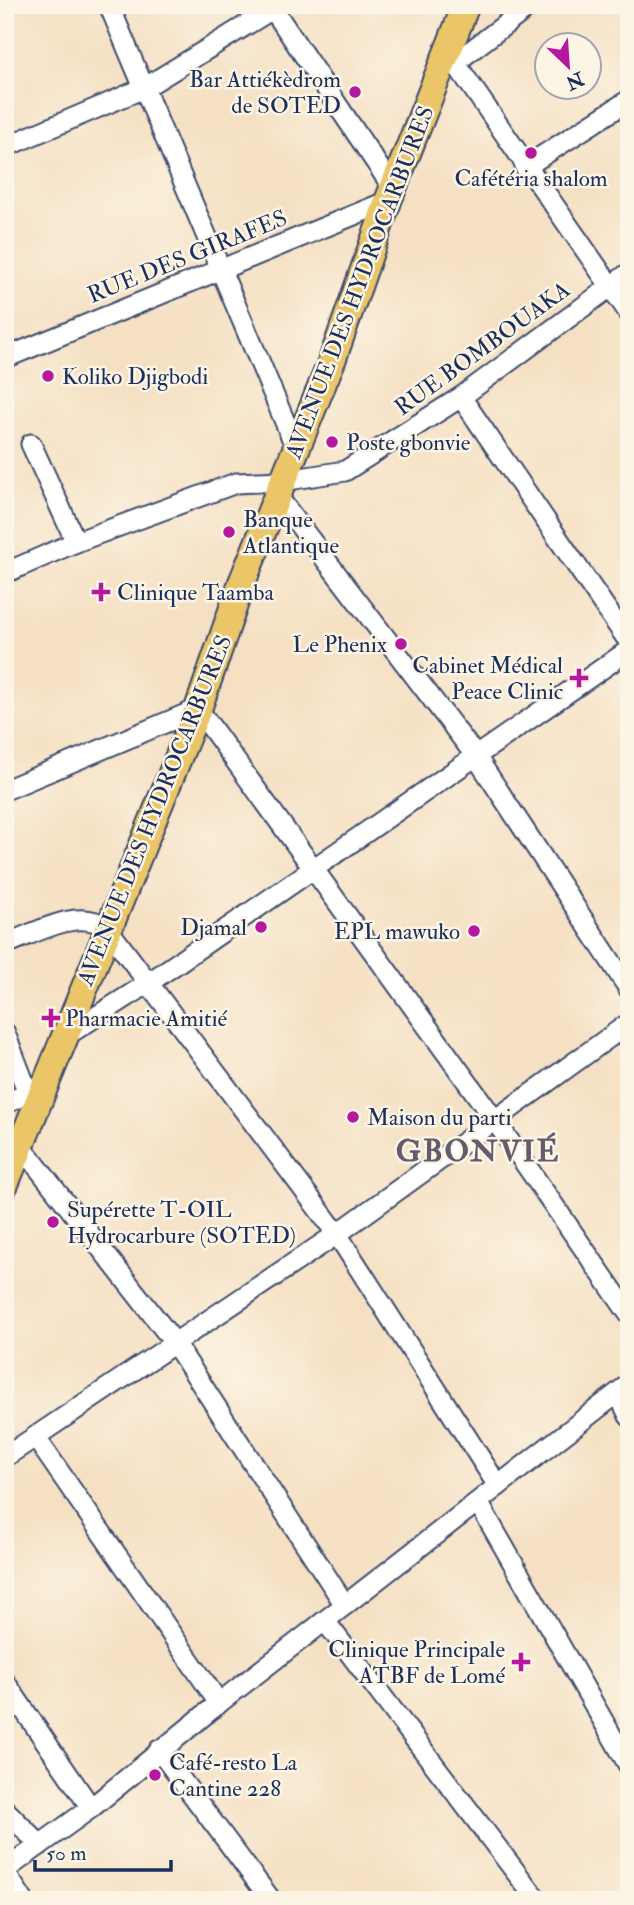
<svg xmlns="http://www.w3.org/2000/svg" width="634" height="1905" viewBox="0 0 634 1905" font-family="'IM FELL Double Pica',serif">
<rect width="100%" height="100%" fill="#fcf5e5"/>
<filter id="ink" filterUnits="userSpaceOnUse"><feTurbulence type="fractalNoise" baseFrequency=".0143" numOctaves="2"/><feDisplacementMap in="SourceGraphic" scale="14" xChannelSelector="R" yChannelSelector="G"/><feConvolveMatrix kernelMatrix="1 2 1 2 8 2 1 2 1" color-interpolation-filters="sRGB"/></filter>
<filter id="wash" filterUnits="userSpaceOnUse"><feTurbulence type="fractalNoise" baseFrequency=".00686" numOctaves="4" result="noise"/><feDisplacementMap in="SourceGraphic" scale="28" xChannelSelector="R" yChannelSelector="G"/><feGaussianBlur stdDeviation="1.57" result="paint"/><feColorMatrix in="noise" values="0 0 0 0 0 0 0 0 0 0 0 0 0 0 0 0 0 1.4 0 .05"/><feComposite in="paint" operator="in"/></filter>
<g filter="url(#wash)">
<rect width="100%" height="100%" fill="#f5e0c3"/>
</g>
<g filter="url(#ink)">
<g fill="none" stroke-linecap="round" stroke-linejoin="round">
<defs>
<g id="minor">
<path d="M109,5L296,448"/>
<path d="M273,9L393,188"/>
<path d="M447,51L629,313"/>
<path d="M456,62L531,5"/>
<path d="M5,147L144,88L279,5"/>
<path d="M525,167L629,100"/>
<path d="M5,358L388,201"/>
<path d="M461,397L629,642"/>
<path d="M31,444L76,542"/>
<path d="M277,496L475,755L629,989"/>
<path d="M5,573L76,542L236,483L282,481L345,471L461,397L629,273"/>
<path d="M5,790L198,709L494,1119L629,1314"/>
<path d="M5,944C35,934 79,906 107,928L337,1234L498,1486"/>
<path d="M5,1033L28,1093"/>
<path d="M64,1037L147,984L629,650"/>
<path d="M5,1104L28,1093H40"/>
<path d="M21,1146L174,1342L345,1605"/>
<path d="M618,1393L629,1416"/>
<path d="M36,1438L219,1703"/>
<path d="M5,1457L337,1234L629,1023"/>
<path d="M478,1502L629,1766"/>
<path d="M325,1621L537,1900"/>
<path d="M5,1682L91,1808"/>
<path d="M159,1750L271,1900"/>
<path d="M5,1810L40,1845"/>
<path d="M5,1870L91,1808L219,1703L629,1384"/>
<path d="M5,1872L23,1900"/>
</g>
<path id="major" d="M5,1184L198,709L241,585L333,358L388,201L466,5"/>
</defs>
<use href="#minor" stroke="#3c4a6d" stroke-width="23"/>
<use href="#major" stroke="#3c4a6d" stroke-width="30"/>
<use href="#minor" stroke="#fff" stroke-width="19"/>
<use href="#major" stroke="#eac669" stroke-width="26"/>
</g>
</g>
<g fill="#b5179e" stroke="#fcf5e5" stroke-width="2.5">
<circle cx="355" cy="92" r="7"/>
<circle cx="531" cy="153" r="7"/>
<circle cx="48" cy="376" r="7"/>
<circle cx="332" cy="442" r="7"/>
<circle cx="229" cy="532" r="7"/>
<path d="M97.5 581.5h7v7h7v7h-7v7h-7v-7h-7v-7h7z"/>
<circle cx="401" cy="644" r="7"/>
<path d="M575.5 667.5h7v7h7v7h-7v7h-7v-7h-7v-7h7z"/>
<circle cx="261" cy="927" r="7"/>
<circle cx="474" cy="931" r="7"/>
<path d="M47.5 1007.5h7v7h7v7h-7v7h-7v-7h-7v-7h7z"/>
<circle cx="353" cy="1117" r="7"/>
<circle cx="53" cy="1222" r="7"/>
<path d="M517.5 1651.5h7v7h7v7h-7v7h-7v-7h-7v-7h7z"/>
<circle cx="155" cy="1775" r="7"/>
</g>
<g text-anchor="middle" stroke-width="5" stroke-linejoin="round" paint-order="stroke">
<g font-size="23" fill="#1b2f5e" stroke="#fcf5e5" text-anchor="start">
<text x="341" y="87" text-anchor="end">Bar Attiékèdrom<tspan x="341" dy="26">de SOTED</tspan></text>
<text x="531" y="186" text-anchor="middle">Cafétéria shalom</text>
<text x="62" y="384">Koliko Djigbodi</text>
<text x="346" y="450">Poste gbonvie</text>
<text x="243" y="527">Banque<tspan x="243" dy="26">Atlantique</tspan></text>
<text x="117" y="600">Clinique Taamba</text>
<text x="387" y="652" text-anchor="end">Le Phenix</text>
<text x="563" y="673" text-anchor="end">Cabinet Médical<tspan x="563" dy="26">Peace Clinic</tspan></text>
<text x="247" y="935" text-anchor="end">Djamal</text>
<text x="460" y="939" text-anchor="end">EPL mawuko</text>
<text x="65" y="1026">Pharmacie Amitié</text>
<text x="367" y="1125">Maison du parti</text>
<text x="67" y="1217">Supérette T-OIL<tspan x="67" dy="26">Hydrocarbure (SOTED)</tspan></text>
<text x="505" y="1657" text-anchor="end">Clinique Principale<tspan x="505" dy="26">ATBF de Lomé</tspan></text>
<text x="169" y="1770">Café-resto La<tspan x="169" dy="26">Cantine 228</tspan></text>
</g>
<g font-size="23" fill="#1b2f5e" stroke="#fcf5e5">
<text transform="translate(187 256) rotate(-22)" y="8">RUE DES GIRAFES</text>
<text transform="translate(359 282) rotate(-69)" y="8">AVENUE DES HYDROCARBURES</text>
<text transform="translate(482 348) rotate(-36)" y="8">RUE BOMBOUAKA</text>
<text transform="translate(154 810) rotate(-68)" y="8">AVENUE DES HYDROCARBURES</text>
</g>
<g font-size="30" font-weight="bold" letter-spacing="2" fill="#645c6d" stroke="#fcf5e5">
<text x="478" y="1161">GBONVIÉ</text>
</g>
</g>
<rect width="634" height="1905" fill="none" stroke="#fcf5e5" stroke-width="28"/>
<g transform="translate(568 66) rotate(155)"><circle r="33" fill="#fcf5e5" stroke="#a2a6af" stroke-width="2"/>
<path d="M0-5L12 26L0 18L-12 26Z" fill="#b5179e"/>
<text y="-10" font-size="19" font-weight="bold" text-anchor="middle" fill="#1b2f5e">N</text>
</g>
<path d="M35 1860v10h136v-10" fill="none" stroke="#1b2f5e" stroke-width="3.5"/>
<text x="46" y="1860" font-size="21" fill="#1b2f5e" stroke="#fcf5e5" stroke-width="5" paint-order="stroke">50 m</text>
</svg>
